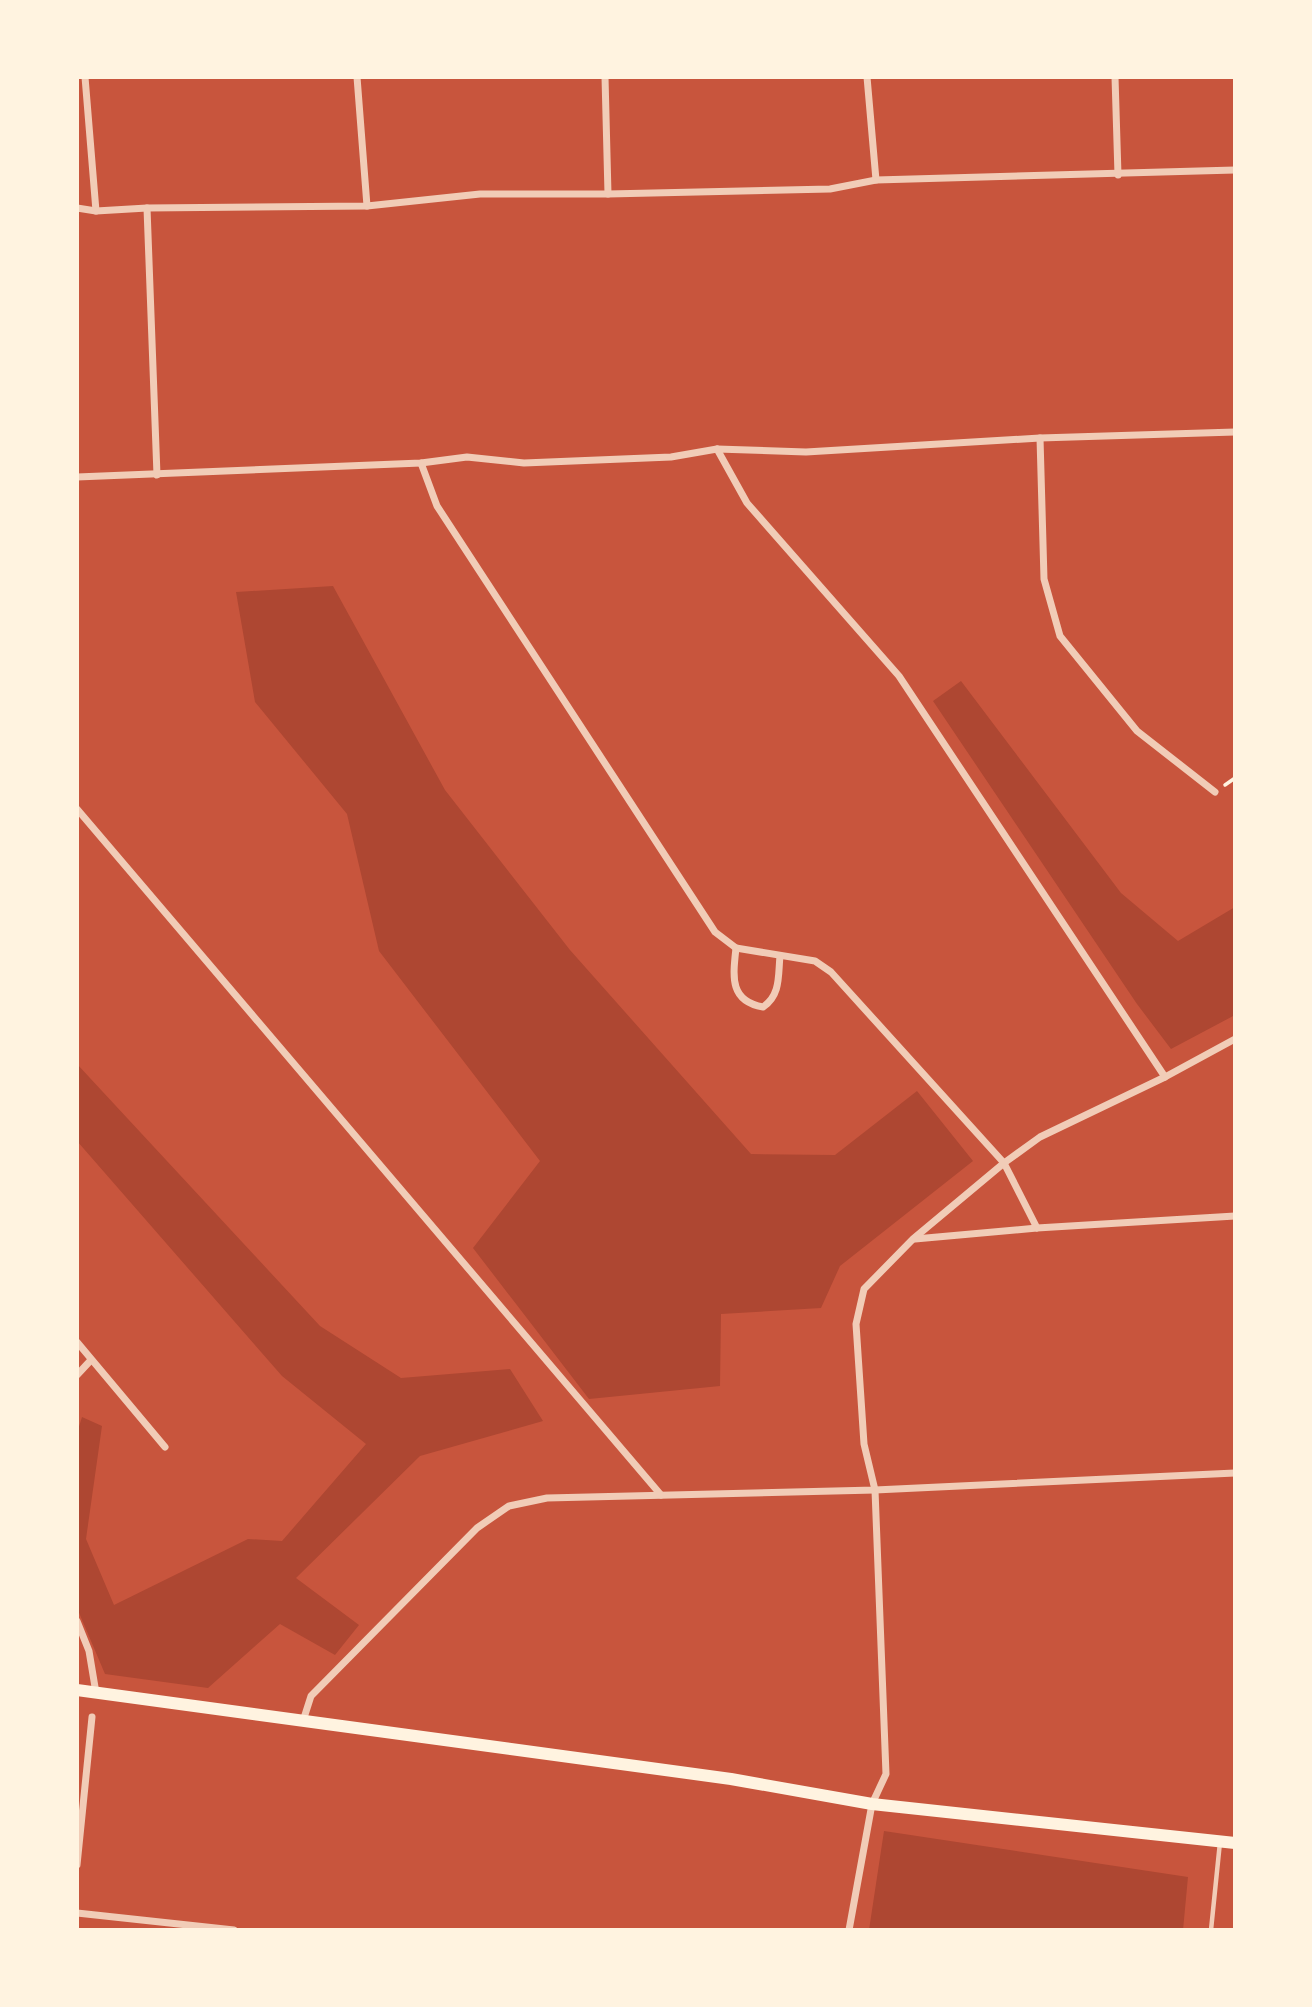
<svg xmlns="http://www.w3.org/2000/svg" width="1312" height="2007" viewBox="0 0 1312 2007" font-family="Barlow,sans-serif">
<rect width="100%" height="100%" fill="#c8553d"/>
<g fill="#ae4732">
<path d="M333,586L445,790L570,950L751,1154L835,1155L917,1091L973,1161L840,1266L821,1308L721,1314L720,1386L589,1399L473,1248L540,1161L379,951L347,814L255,702L236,592Z"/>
<path d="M961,681L1121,893L1178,941L1235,907V1015L1171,1049L1137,1004L933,701Z"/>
<path d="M77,1064L320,1326L401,1378L510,1369L543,1421L420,1456L296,1578L359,1625L335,1655L280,1624L208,1688L105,1674L77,1608V1433L82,1417L102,1426L86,1539L114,1605L248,1539L282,1541L366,1444L282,1376L77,1141Z"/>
<path d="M884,1831L1188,1877L1183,1930H869Z"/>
</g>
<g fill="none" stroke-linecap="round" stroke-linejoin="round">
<path stroke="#fff3e0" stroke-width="3.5" d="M1225,785L1235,778"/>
<path stroke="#f1ccb7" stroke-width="4.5" d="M1211,1930L1220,1842"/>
<g stroke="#f1ccb7" stroke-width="7">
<path d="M85,77L96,211"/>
<path d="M357,77L367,206"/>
<path d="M605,77L608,194"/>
<path d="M867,77L876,180"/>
<path d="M1115,77L1118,175"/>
<path d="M77,208L96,211L147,208L367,206L480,194H608L830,189L876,180L1235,170"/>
<path d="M147,208L157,475"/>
<path d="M1040,438L1044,579L1060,636L1137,731L1215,792"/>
<path d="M717,449L747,503L899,676L1165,1077"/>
<path d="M421,463L437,506L715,932L736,948L815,961L831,972L1004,1163L1037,1228"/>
<path d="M77,477L421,463L467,457L524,463L671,457L717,449L806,452L1040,438L1235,432"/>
<path d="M77,809L661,1495"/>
<path d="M736,948C733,976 729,1001 763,1007C781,995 778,975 780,956"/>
<path d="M915,1239L1037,1228L1235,1216"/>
<path d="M77,1342L165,1447"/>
<path d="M77,1375L91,1360"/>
<path d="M77,1621L89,1651L96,1693"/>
<path d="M303,1721L311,1696L477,1528L509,1506L547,1498L875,1490L1235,1473"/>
<path d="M77,1865L92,1717"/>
<path d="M77,1913L234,1930"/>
<path d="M849,1930L872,1804L886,1774L875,1490L864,1444L856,1324L864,1289L913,1239L1004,1163L1040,1137L1165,1077L1235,1039"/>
</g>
<path stroke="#fff3e0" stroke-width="12" d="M77,1690L731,1779L872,1804L1235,1843"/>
</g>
<rect width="1312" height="2007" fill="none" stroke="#fff3e0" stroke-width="158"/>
</svg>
